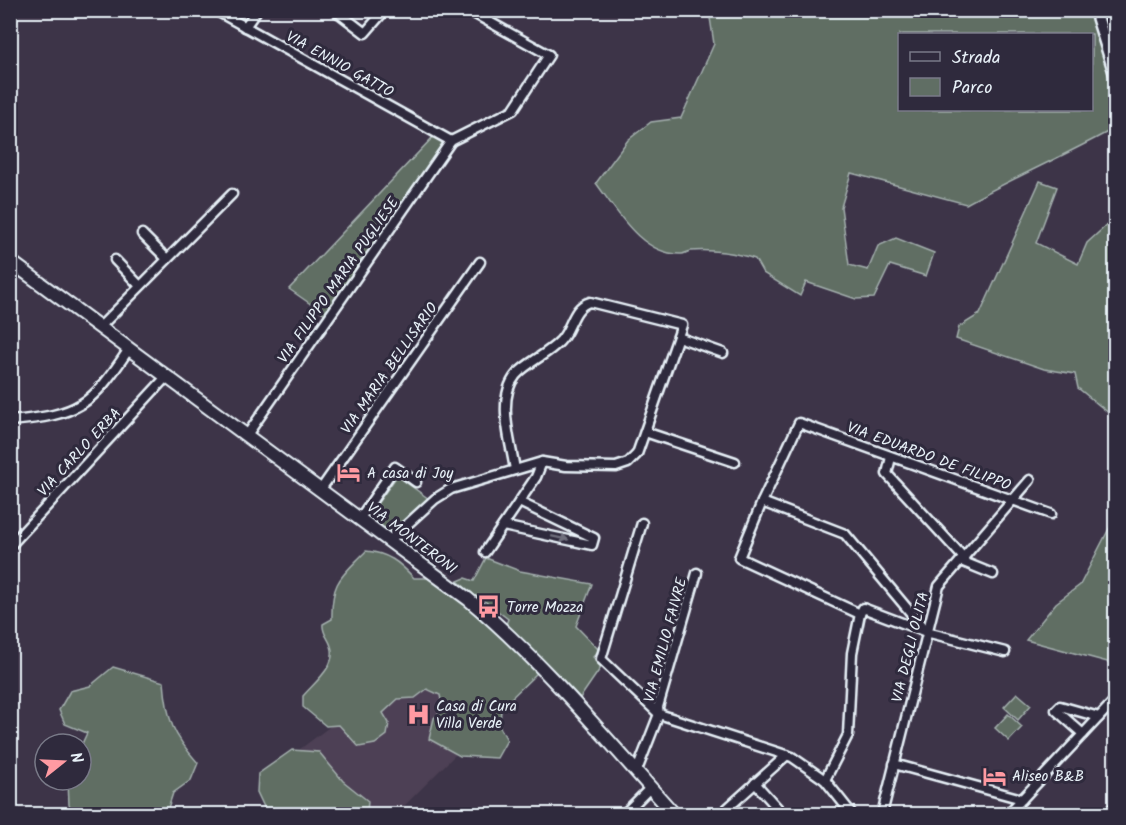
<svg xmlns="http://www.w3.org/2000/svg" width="1126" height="825" viewBox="0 0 1126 825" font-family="Kalam,sans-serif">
<rect width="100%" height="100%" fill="#3d3448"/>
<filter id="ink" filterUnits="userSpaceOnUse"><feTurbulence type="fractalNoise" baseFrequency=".0167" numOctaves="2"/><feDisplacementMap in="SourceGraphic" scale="12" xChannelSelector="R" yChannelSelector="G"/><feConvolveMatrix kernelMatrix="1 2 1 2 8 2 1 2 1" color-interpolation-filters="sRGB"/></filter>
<g filter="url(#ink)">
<path fill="#4e4155" d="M384,671L538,672L396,814H292L279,765L336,722Z"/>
<g fill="#606e64" stroke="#a4b0ae" stroke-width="1.5" fill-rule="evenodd">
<path d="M709,11H1093L1115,83V128C1066,155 1015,177 966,204L851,173L841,207L849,265L868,270L878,246L896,238L934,253L926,276L890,265L874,298L856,299L806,282L800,296L763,273L755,259C737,253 711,249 691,251C689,251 684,254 682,254C642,256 617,211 596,183L628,140L651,122L681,118L714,44ZM900,34H1092V110H900Z"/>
<path d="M434,136L444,141V147L403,202L392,211L389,222L325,314L289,289Z"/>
<path d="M1040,181L1057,187L1036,243L1078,264L1087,243L1110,222L1115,223V418L1078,388L1075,374L1044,369L956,339L959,327L980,314Z"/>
<path d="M397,476L429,499L400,525L388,531L369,515Z"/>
<path d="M1115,517V664L1026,640L1056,603L1080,585Z"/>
<path d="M366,551C388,553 399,562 414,578H431L486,621L538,672L501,708L500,727L507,740L497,758L460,756L429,739L434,718L443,710L440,695L427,689L415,698L398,699L383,713L389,723L387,735L375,744L359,747L339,725L326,726L303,707V696C314,683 338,665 331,646C328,637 322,633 323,624L332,619C331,581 341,577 366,551Z"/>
<path d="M486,558L520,571L592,584L576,626L599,650L593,657L602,666L580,698L506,624L508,619L482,599L480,601L458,581L465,578L474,581Z"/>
<path d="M113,667L164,682C167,720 173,735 198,763L191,780L173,793L166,814H79L69,805L68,780H81V746L87,733L65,724L59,710L70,691L90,686Z"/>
<path d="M1017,693L1031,705L1018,720L1004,707Z"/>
<path d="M1008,714L1022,727L1009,741L995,728Z"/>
<path d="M292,750L319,752L343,781L368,801L367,812L362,814H264L265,809L257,792L258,774Z"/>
</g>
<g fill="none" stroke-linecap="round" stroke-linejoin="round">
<defs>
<g id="minor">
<path d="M215,10L451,141"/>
<path d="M335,10L365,33L385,10"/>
<path d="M245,27L257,10"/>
<path d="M142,234L167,259"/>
<path d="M115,260L140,286"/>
<path d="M99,328L232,194"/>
<path d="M678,337L723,353"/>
<path d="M10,421C79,415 91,406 129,349"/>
<path d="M645,432L735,462"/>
<path d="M247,435L451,141L513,110L549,55L468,10"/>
<path d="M891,457L887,474L964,558"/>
<path d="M321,489L480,262"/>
<path d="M762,502L845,534L926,631"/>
<path d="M360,518L395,467L416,482"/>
<path d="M642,523L601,659L659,714"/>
<path d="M503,526L592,545L594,538L519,502"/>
<path d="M390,540L435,499L451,489L542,462L566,466L616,467L628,463L637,454L682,325L590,302C572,307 572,329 560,341C548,354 528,362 516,375C496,399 511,442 515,470"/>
<path d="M10,546L167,376"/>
<path d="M485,552L536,477L542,462"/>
<path d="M961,561L993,574"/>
<path d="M1005,652L926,632L863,608L860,614L739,558L762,502L799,423L1051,514"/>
<path d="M659,714L658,707L697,573"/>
<path d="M1083,734L1056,710L1060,706L1099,717"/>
<path d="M894,764L1022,799"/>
<path d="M636,773L659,714L792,757L825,780L852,814"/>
<path d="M825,780L848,735L852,653L860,614"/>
<path d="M755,783L783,814"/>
<path d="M624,814L650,788"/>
<path d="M721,814L787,755"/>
<path d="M882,814L939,586L1030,480"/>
<path d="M1008,814L1116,699"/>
<path d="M1107,814L1116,805"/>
</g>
<path id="tertiary" d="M1095,10L1116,77"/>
<path id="secondary" d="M10,261L468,599C544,663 608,741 674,814"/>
</defs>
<use href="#minor" stroke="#e8f1f8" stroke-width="13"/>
<use href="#tertiary" stroke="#e8f1f8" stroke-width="15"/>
<use href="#secondary" stroke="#e8f1f8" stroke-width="16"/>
<use href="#minor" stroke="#2f2a3d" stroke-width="8"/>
<use href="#tertiary" stroke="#2f2a3d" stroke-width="10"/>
<use href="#secondary" stroke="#2f2a3d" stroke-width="12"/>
</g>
<defs><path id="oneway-solid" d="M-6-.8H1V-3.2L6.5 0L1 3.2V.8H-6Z" transform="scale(1.5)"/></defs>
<use fill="#70707e" href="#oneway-solid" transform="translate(560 538) rotate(12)"/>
</g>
<defs>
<symbol id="hotel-bare" viewBox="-9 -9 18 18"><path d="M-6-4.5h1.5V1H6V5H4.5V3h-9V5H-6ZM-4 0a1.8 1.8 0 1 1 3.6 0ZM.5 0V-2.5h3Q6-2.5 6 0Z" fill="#ff9aa2" stroke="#2f2a3d" stroke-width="2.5" paint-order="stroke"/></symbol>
<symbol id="bus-bare" viewBox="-9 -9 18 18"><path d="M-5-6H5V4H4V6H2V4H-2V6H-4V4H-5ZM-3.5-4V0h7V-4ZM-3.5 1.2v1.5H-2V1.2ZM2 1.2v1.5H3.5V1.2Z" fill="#ff9aa2" stroke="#2f2a3d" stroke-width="2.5" paint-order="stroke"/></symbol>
<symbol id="hospital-bare" viewBox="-9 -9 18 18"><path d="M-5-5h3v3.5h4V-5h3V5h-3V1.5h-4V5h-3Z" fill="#ff9aa2" stroke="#2f2a3d" stroke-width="2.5" paint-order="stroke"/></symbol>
</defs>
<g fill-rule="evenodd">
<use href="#hotel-bare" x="332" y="456" width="33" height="33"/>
<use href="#bus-bare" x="472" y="590" width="33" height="33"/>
<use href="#hospital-bare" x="402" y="698" width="33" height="33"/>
<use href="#hotel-bare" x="978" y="760" width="33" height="33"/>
</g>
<g text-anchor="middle" stroke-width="6" stroke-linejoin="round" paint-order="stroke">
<g font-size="15" fill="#e8f1f8" stroke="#2f2a3d">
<text transform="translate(340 64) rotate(29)" y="5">VIA ENNIO GATTO</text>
<text transform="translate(338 280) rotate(-55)" y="5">VIA FILIPPO MARIA PUGLIESE</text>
<text transform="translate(389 368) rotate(-55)" y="5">VIA MARIA BELLISARIO</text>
<text transform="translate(79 452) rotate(-47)" y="5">VIA CARLO ERBA</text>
<text transform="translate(929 456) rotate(20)" y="5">VIA EDUARDO DE FILIPPO</text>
<text transform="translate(412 538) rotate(37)" y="5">VIA MONTERONI</text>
<text transform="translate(665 640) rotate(-75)" y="5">VIA EMILIO FAIVRE</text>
<text transform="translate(910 647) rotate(-76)" y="5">VIA DEGLI OLITA</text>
</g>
<g font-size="15" fill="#e8f1f8" stroke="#2f2a3d" text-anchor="start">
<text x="367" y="478">A casa di Joy</text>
<text x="507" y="612">Torre Mozza</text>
<text x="436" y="711">Casa di Cura<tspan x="436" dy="17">Villa Verde</tspan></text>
<text x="1012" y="781">Aliseo B&amp;B</text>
</g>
</g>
<rect width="1126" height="825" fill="none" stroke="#2f2a3d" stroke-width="36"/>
<rect x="18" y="18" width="1090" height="789" fill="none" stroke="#e8f1f8" stroke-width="2" filter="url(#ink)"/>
<rect x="898" y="33" width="195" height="78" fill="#2f2a3d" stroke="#797a88" stroke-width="1.5"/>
<rect x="910" y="52" width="30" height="9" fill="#2f2a3d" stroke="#797a88" stroke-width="1.5"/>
<text x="952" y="63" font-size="18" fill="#e8f1f8">Strada</text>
<rect x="910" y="78" width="30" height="18" fill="#606e64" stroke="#797a88" stroke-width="1.5"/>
<text x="952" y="93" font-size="18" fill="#e8f1f8">Parco</text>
<g transform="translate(63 762) rotate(72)"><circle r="28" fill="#2f2a3d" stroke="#797a88" stroke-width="1.5"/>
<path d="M0-4.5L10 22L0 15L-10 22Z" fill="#ff9aa2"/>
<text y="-9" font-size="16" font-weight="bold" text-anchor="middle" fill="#e8f1f8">N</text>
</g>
</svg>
